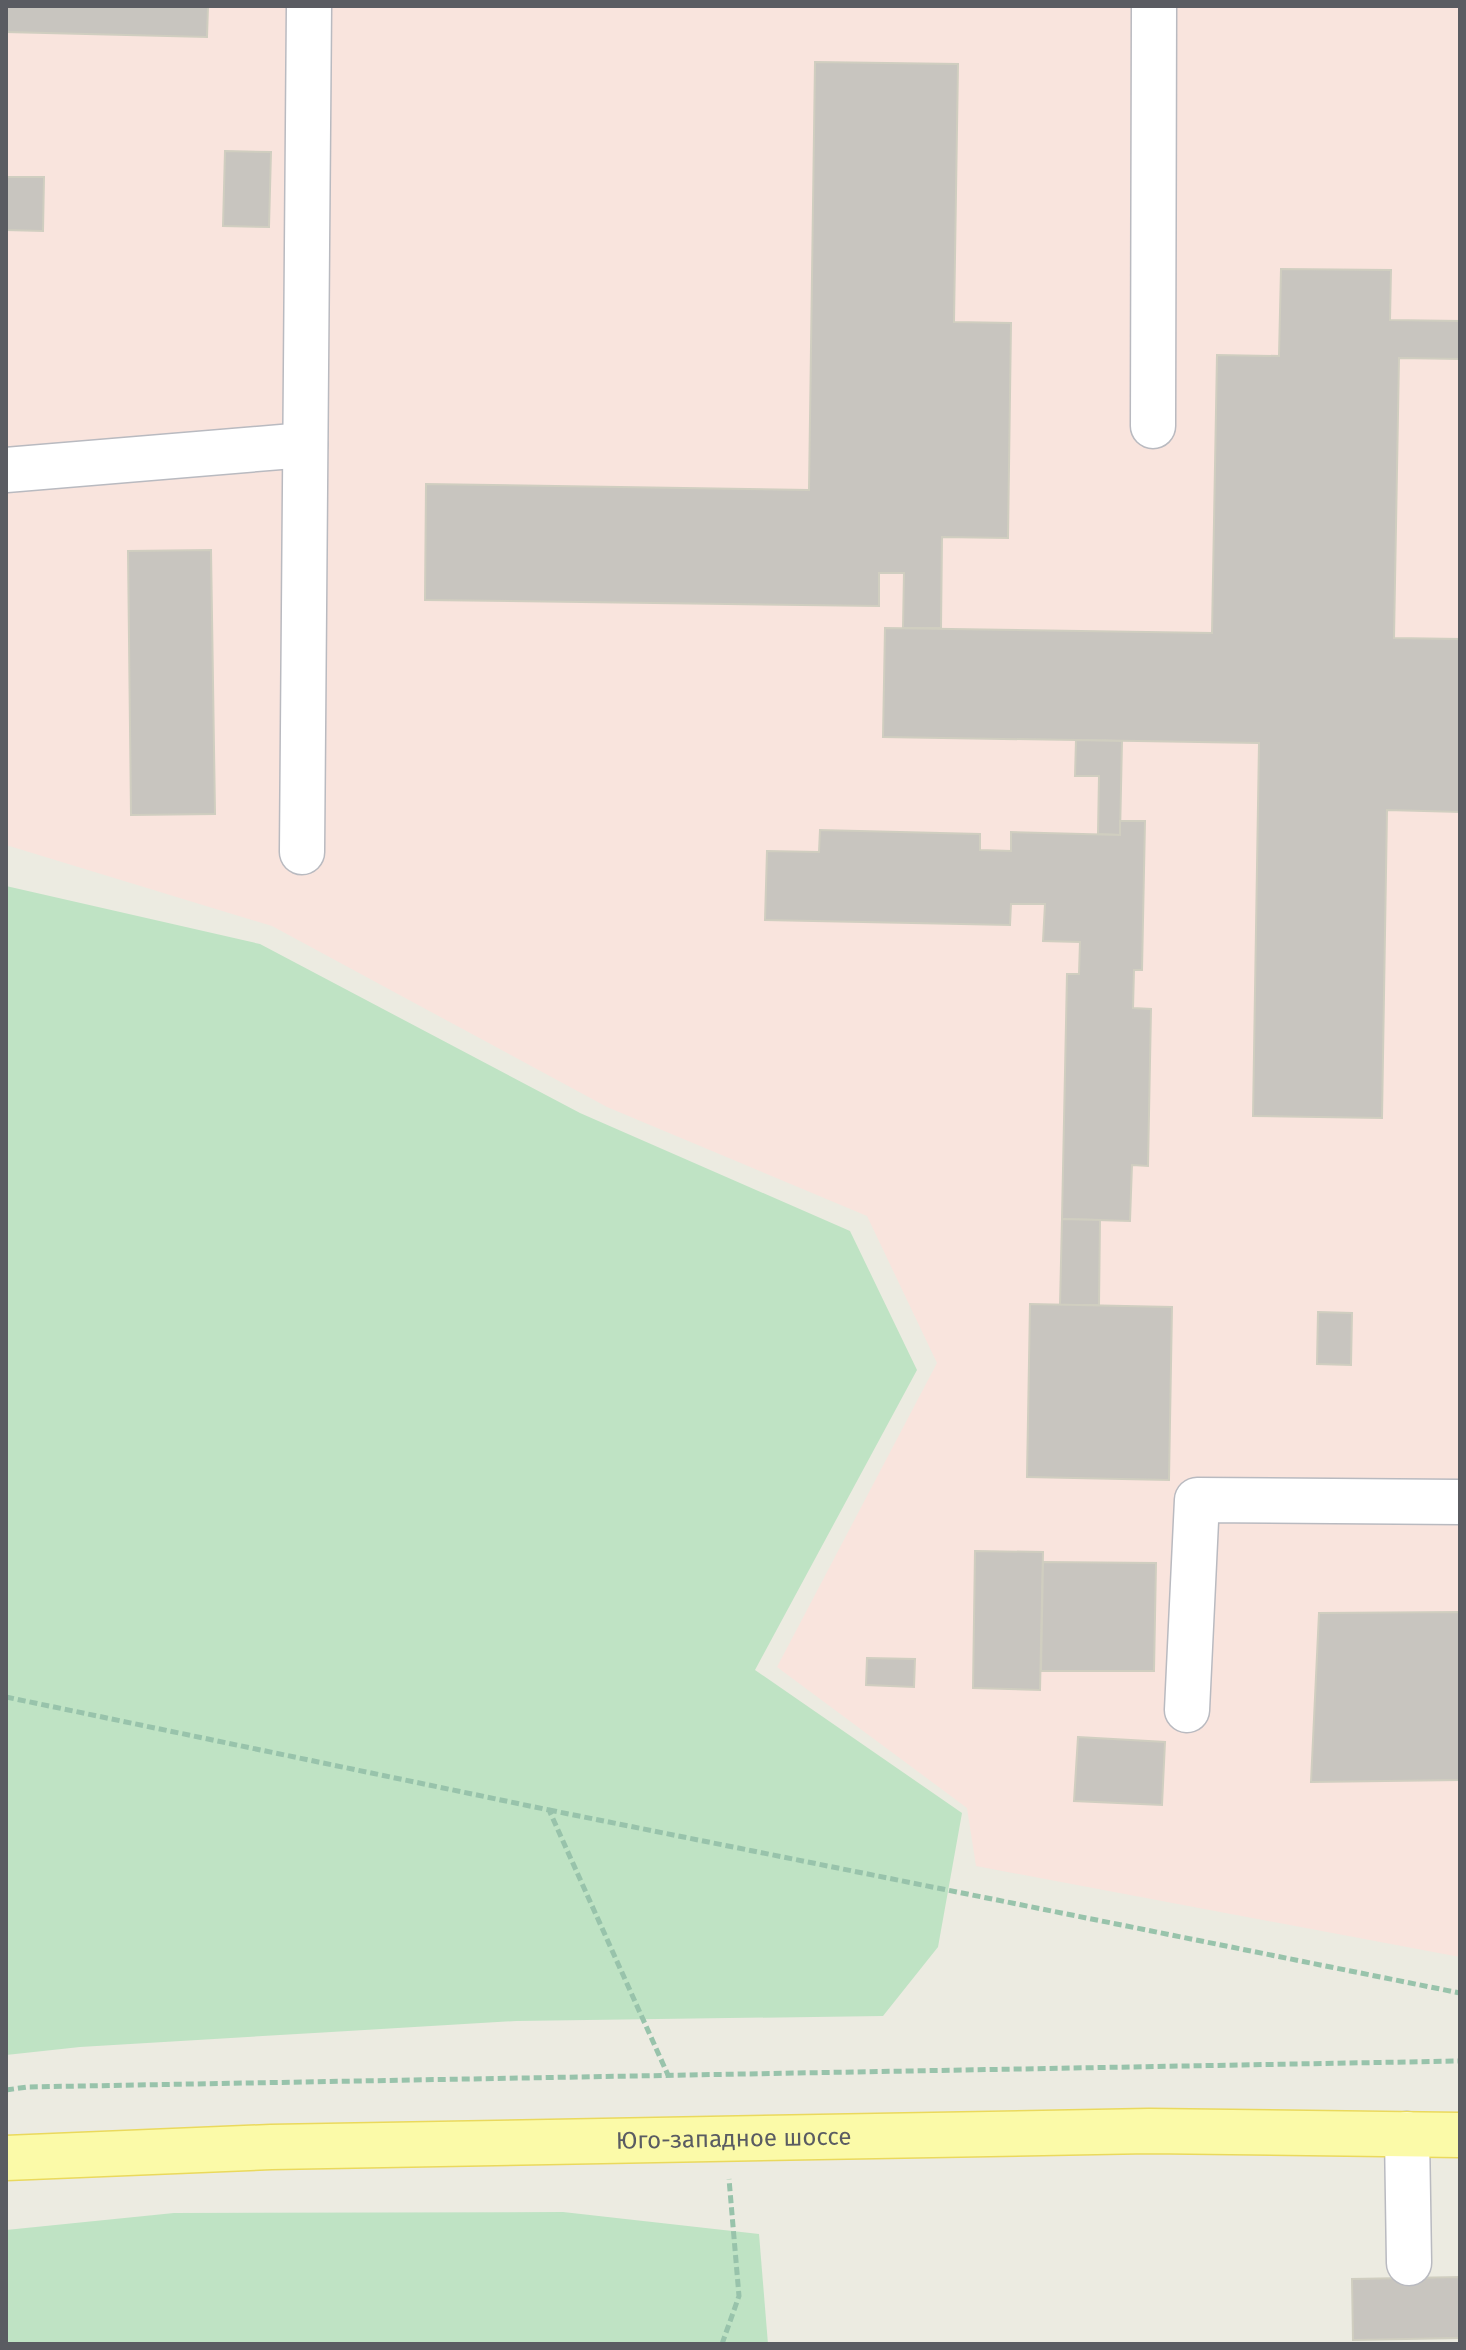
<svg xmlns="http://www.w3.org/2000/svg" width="1466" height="2350" viewBox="0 0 1466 2350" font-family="'Fira Sans',sans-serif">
<rect width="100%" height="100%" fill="#ecebe1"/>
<path fill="#f9e4dd" d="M6,6H1460V1957L976,1866L967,1808L777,1667L937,1363L867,1216L607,1107L272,926L6,845Z"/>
<g fill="#bfe3c4">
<path d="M6,886L260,944L580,1113L850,1231L917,1370L755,1670L962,1813L938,1947L883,2016L516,2021L80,2047L6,2055Z"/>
<path d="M563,2212L759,2234L768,2344H6V2230L174,2213Z"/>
</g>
<g fill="#c8c5bf" stroke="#d0cec0" stroke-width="2">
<path d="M6,6H208L207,37L6,32Z"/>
<path d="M815,62L958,64L954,322L1011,323L1008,538L942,537L941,628H903L904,573H879V606L425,600L426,484L809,490Z"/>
<path d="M225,151L271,152L269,227L223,226Z"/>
<path d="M6,177H44L43,231L6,230Z"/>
<path d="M1281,269L1391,270L1390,320L1460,321V359L1399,358L1394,638L1460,639V812L1387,810L1382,1118L1253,1116L1259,743L883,737L885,628L1212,633L1217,355L1279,356Z"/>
<path d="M211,550L215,814L131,815L128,551Z"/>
<path d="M1076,740L1122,741L1120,835L1098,834L1099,776H1075Z"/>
<path d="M1120,821H1145L1142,970H1134L1133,1008L1151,1009L1148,1166L1132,1165L1130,1221L1062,1219L1067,974H1079L1080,942L1043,941L1045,904H1011L1010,925L765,920L767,851L819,852L820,830L980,834V850L1011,851V832L1120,835Z"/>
<path d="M1062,1219L1100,1220L1099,1305H1060Z"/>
<path d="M1030,1304L1172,1307L1169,1480L1027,1477Z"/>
<path d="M1318,1312L1352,1313L1351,1365L1317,1364Z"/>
<path d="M975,1551L1043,1552L1040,1690L973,1688Z"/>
<path d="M1043,1562L1156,1563L1154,1671H1041Z"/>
<path d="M1460,1612V1780L1311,1782L1319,1613Z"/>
<path d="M867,1658L915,1659L914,1687L866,1685Z"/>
<path d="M1078,1737L1165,1742L1162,1805L1074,1801Z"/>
<path d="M1460,2277V2338L1353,2340L1352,2279Z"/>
</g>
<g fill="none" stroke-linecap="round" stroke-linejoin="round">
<defs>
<g id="minor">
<path d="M1153,426L1154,6"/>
<path d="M6,470L305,445"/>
<path d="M302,852L309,6"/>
<path d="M1187,1710L1197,1500L1460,1502"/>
<path d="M1407,2134L1409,2263"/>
</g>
<g id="major">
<path id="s1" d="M6,2158L271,2147L1149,2131L1460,2135"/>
</g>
</defs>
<use href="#minor" stroke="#b9bac0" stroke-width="47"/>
<use href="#major" stroke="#ead95d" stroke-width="47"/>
<g stroke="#98c3ab" stroke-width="5" stroke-dasharray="8 4" stroke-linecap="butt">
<path d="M6,1697L549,1810L668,2075"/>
<path d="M549,1810L1460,1993"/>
<path d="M6,2090L27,2087L1460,2061"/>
<path d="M722,2344L739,2296L729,2179"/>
</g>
<use href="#minor" stroke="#fff" stroke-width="44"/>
<use href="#major" stroke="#fbfaa8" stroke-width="44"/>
</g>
<g text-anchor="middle" stroke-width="6" stroke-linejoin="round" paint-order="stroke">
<g font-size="24" fill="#5a5c62" stroke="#fff">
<text dy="8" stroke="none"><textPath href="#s1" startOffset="728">Юго-западное шоссе</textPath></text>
</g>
</g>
<rect width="1466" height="2350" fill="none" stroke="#5a5c62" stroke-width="16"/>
</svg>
